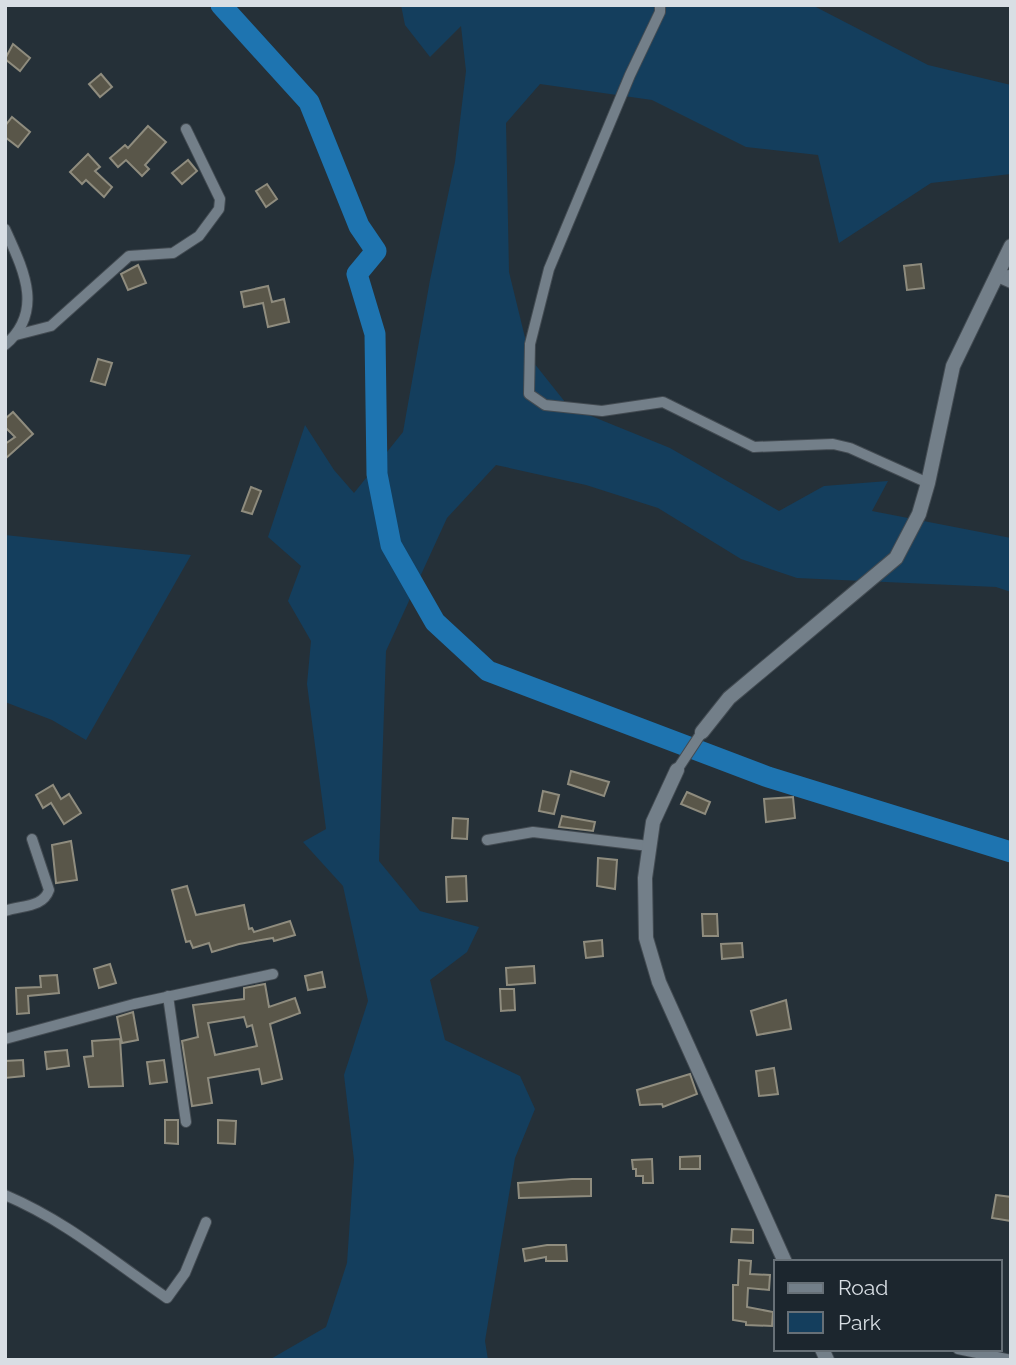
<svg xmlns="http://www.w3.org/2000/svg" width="1016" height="1365" viewBox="0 0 1016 1365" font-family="Raleway,sans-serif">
<rect width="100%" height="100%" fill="#253038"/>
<g fill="#143e5d">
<path d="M401,5H812L928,65L1011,85V174L931,183L839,243L818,155L746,147L652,100L540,84L506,123L509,272L530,358L569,407L670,448L779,511L824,486L888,481L872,511L1011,538V592L996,587L797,578L741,559L658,508L586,485L496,465L447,518L386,651L379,861L420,911L479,927L467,952L430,980L445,1040L520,1076L535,1109L515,1158L485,1341L488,1360H269L326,1327L347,1263L354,1160L344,1075L368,1001L343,886L303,842L326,829L307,684L311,641L288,601L301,566L268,537L305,425L334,470L354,493L403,432L430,280L455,162L466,71L461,26L430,57L405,25Z"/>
<path d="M5,535L191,555L86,740L52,720L5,702Z"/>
</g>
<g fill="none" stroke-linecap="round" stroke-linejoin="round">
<path stroke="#1e74b0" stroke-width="21" d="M221,5L309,102L359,226L376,251L357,274L375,334L377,474L391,545L435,622L488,671L768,777L1011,852"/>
</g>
<g fill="#595649" stroke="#8f8c7e" stroke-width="2" fill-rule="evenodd">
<path d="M13,44L30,58L20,71L5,59Z"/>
<path d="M101,74L112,87L100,97L89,84Z"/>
<path d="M12,117L30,132L18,147L5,137V126Z"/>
<path d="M148,126L166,142L145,165L149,169L142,176L126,160L118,167L110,158L125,145L128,148Z"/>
<path d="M88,154L100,167L95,171L112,187L104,197L86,180L82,184L70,172Z"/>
<path d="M188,160L197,171L182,184L172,173Z"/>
<path d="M267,184L277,199L266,207L256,191Z"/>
<path d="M921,264L924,288L907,290L904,266Z"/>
<path d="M138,265L146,283L128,290L121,274Z"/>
<path d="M268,286L272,302L284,299L289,322L268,327L263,303L244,307L241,292Z"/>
<path d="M98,359L112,363L105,385L91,381Z"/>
<path d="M13,412L33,434L5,459V444L15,437L5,427V419Z"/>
<path d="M251,487L261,491L252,514L242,511Z"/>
<path d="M571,771L609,782L604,796L568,784Z"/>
<path d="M53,785L61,799L69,794L81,813L64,824L51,803L43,808L36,795Z"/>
<path d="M543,791L559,795L554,814L539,811Z"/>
<path d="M687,792L710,802L705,814L681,804Z"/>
<path d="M793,797L795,818L766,822L764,799Z"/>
<path d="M562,816L595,822L593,831L559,827Z"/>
<path d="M453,818L468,819L467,839L452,838Z"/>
<path d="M71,841L77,880L56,883L52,845Z"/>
<path d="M598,858L617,860L615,889L597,886Z"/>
<path d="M466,876L467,901L447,902L446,877Z"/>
<path d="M187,886L196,915L244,905L249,929L252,928L254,932L290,921L295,935L274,941L273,938L239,944L212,952L209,943L193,948L190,941L186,942L172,890Z"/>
<path d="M702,914H717L718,936H703Z"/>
<path d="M602,940L603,956L586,958L584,942Z"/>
<path d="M742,943L743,957L722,959L721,944Z"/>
<path d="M110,964L116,983L99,988L94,969Z"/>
<path d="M534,966L535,983L507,985L506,968Z"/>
<path d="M322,972L325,987L308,990L305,976Z"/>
<path d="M57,975L59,993L28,996L29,1013L17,1014L16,988L41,987L40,976Z"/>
<path d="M265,984L269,1007L295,998L300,1013L270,1024L282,1079L262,1084L259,1069L208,1078L212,1103L192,1106L182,1041L198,1037L193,1005L244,999V988ZM244,1017L247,1027L252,1025L257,1046L215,1055L208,1023Z"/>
<path d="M500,989H514L515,1010L501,1011Z"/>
<path d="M786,1000L791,1029L757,1035L751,1011Z"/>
<path d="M133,1012L138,1040L122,1043L117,1017Z"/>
<path d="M120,1039L123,1086L89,1087L84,1057L93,1056L92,1041Z"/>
<path d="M67,1050L69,1066L47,1069L45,1052Z"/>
<path d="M23,1060L24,1076L5,1078V1061Z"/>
<path d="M164,1060L167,1082L150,1084L147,1062Z"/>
<path d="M774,1068L778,1094L759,1096L756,1071Z"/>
<path d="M690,1074L697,1094L663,1107L662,1104L640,1105L637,1090Z"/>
<path d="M165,1120H178V1144L165,1143Z"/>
<path d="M218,1120L236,1121L235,1144L218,1143Z"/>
<path d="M700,1156V1169H680V1157Z"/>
<path d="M652,1159L653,1183H643V1176H636V1169H633L632,1160Z"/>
<path d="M572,1179H591V1196L519,1198L518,1183Z"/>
<path d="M996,1195L1011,1197V1221L992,1218Z"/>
<path d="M732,1229L753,1230V1243L731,1242Z"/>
<path d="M547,1245H566L567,1261H546V1257L525,1261L523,1249Z"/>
<path d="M739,1260L751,1261L750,1274L770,1275L769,1290L748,1288L747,1307L773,1312L772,1326L746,1325V1322L733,1320V1285H738Z"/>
</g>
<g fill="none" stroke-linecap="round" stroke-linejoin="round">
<defs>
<g id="street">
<path d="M660,5V12L630,75L549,269L530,344L529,394L545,405L602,411L663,402L754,447L833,444L850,448L928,483"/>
<path d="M5,229C23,269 45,311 5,345"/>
<path d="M1011,275L995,276L1011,283"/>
<path d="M16,335L51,326L129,256L173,253L199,236L219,209L220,199L186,129"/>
<path d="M677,770L702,732"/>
<path d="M487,840L533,832L649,846"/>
<path d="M5,911C21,905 43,908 49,890L32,839"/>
<path d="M168,996L186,1122"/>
<path d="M5,1039L134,1004L273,974"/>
<path d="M5,1195C68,1222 111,1260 167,1298L185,1273L206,1222"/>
<path d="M958,1349L1011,1360"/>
</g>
<g id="secondary">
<path d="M702,732L729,698L896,558L919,514L928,483L953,366L1011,246"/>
<path d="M677,770L653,822L645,878L646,938L659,982L785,1262"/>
<path d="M822,1349L827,1360"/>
</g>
</defs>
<use href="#street" stroke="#434b52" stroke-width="12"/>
<use href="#secondary" stroke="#434b52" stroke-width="16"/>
<use href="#street" stroke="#737f89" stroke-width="10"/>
<use href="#secondary" stroke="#737f89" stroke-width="14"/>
</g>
<rect width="1016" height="1365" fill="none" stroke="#d8dee4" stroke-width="14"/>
<rect x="774" y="1260" width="228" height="91" fill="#1c262e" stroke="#677077" stroke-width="2"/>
<rect x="788" y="1283" width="35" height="10" fill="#737f89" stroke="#677077" stroke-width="2"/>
<text x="838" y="1295" font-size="21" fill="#d8dee4">Road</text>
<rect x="788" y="1312" width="35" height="21" fill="#143e5d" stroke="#677077" stroke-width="2"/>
<text x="838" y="1330" font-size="21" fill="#d8dee4">Park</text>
</svg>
